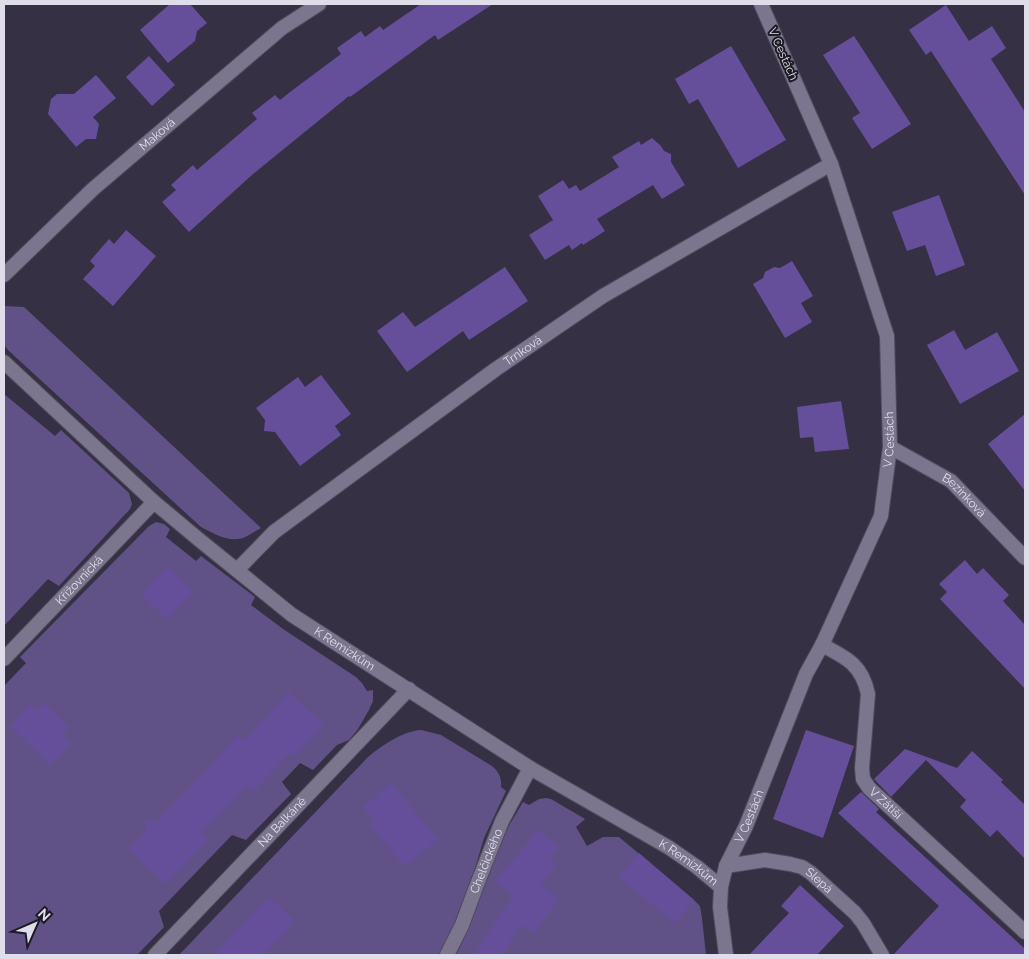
<svg xmlns="http://www.w3.org/2000/svg" width="1029" height="959" viewBox="0 0 1029 959" font-family="Raleway,sans-serif">
<rect width="100%" height="100%" fill="#353044"/>
<g fill="#605287">
<path d="M4,306L24,307L261,528C255,531 249,536 243,538C228,543 213,533 201,527L9,351L4,345Z"/>
<path d="M4,394L55,436L61,430L129,493L132,504L130,509L59,586L48,579L4,626Z"/>
<path d="M156,522L164,524L170,529L166,537L196,561L201,556L255,597L251,605L283,629L356,677L362,683L367,691L373,690V701L369,710L358,729L349,740L337,745L313,770L300,763L282,782L291,794L246,840L232,835L159,911L164,927L137,955H4V686L26,663L20,657L149,526Z"/>
<path d="M421,730L441,735L492,766C499,772 502,778 501,787L506,791L484,838L476,865L453,927L439,955H179L368,757C381,746 403,731 421,730Z"/>
<path d="M546,798L551,799L585,819L576,827L587,846L603,837H619L694,900L700,906L702,918L706,955H456L465,936L504,834L523,802L529,805L539,799Z"/>
</g>
<g fill="#654f9a">
<path d="M170,4H190L207,23L197,31L195,41L168,63L140,30Z"/>
<path d="M421,4H493L438,40L435,35L350,97L349,96L253,174L189,232L162,202L176,190L171,185L193,165L197,170L257,119L252,113L275,95L280,100L294,89L341,54L337,48L361,31L365,37L380,26L383,30Z"/>
<path d="M946,5L969,41L992,26L1006,48L991,59L1025,112V195L931,51L926,55L909,30Z"/>
<path d="M854,36L911,124L872,149L852,118L860,113L823,55Z"/>
<path d="M731,46L786,140L738,168L698,99L689,104L675,79Z"/>
<path d="M149,56L175,85L152,106L126,77Z"/>
<path d="M96,75L116,98L93,117L99,124L96,139H86L76,147L48,114L51,99L57,94H74Z"/>
<path d="M652,138L661,146L664,151L671,154V162L685,185L662,199L653,185L597,219L605,231L583,245L582,243L572,250L569,245L545,260L529,235L553,220L538,196L563,180L569,189L576,185L580,191L619,167L612,157L639,141L641,145Z"/>
<path d="M939,195L965,265L936,276L925,245L907,251L892,212Z"/>
<path d="M126,230L156,256L113,306L83,279L95,266L90,261L109,239L114,244Z"/>
<path d="M792,261L813,296L801,303L812,322L785,338L753,284L763,278L765,272L774,267L780,268Z"/>
<path d="M505,267L528,301L469,340L463,331L407,372L377,331L403,312L415,327Z"/>
<path d="M954,330L965,350L997,332L1019,371L960,404L927,345Z"/>
<path d="M321,375L351,414L335,426L341,435L300,466L275,432L264,431L265,420L256,408L298,377L305,387Z"/>
<path d="M841,401L849,449L815,452L813,437L800,438L797,407Z"/>
<path d="M1025,414V491L988,444Z"/>
<path d="M965,560L977,574L983,568L1009,595L1003,601L1025,625V689L940,599L947,592L939,584Z"/>
<path d="M168,566L194,592L167,619L141,594Z"/>
<path d="M289,692L324,725L295,756L291,752L253,792L247,786L202,832L209,839L165,884L129,849L146,832V820L157,821L218,759L217,758L238,735L244,741Z"/>
<path d="M44,703L69,727L62,735L71,744L50,765L10,726L31,704L37,711Z"/>
<path d="M806,730L854,746L823,838L773,819Z"/>
<path d="M905,749L957,768L972,751L1003,780L1001,782L1025,805V859L997,830L990,837L960,807L966,800L926,760L891,797L874,779Z"/>
<path d="M391,783L438,839L405,867L370,825L375,821L363,807Z"/>
<path d="M861,792L879,809L876,812L1025,949V955H893L939,906L838,813Z"/>
<path d="M538,830L558,847L550,858L557,864L540,884L559,899L535,933L521,925L502,955H474L503,910L514,896L496,881Z"/>
<path d="M639,853L694,900L675,923L619,877Z"/>
<path d="M800,885L844,926L817,955H749L789,913L781,906Z"/>
<path d="M269,897L296,922L264,955H213Z"/>
</g>
<g fill="none" stroke-linecap="round" stroke-linejoin="round">
<defs>
<g id="minor">
<path id="s1" d="M4,275L93,189L282,28L319,4"/>
<path id="s2" d="M4,362L154,502L197,538L292,615L530,768L668,847L697,867L721,887"/>
<path id="s3" d="M890,447L951,481L1025,558"/>
<path id="s4" d="M237,570L274,532L496,369L603,296L831,164"/>
<path id="s5" d="M822,645C847,658 862,665 868,694L862,768L863,779L869,788L1025,932"/>
<path id="s6" d="M4,659L154,502"/>
<path id="s7" d="M726,866L765,860L790,864L802,867L811,873L855,913L863,923L882,955"/>
<path id="s8" d="M155,955L409,689"/>
<path id="s9" d="M447,955L462,925L476,887L502,821L530,768"/>
<path id="s10" d="M726,955L720,907L721,887L726,866L746,826L806,674L822,645L881,516L890,447L887,336L831,164L761,4"/>
</g>
</defs>
<use href="#minor" stroke="#504b5c" stroke-width="16"/>
<use href="#minor" stroke="#7b768e" stroke-width="14"/>
</g>
<g text-anchor="middle" stroke-width="4" stroke-linejoin="round" paint-order="stroke">
<g font-size="12" fill="#e0ddeb" stroke="#1c1a23">
<text transform="translate(783 54) rotate(66)" y="4">V Cestách</text>
<text dy="4" stroke="none"><textPath href="#s1" startOffset="208">Maková</textPath></text>
<text dy="4" stroke="none"><textPath href="#s4" startOffset="361">Trnková</textPath></text>
<text dy="4" stroke="none"><textPath href="#s10" startOffset="550">V Cestách</textPath></text>
<text dy="4" stroke="none"><textPath href="#s3" startOffset="89">Bezinková</textPath></text>
<text dy="4" stroke="none"><textPath href="#s6" startOffset="109">Křížovnická</textPath></text>
<text dy="4" stroke="none"><textPath href="#s2" startOffset="446">K Remízkům</textPath></text>
<text dy="4" stroke="none"><textPath href="#s5" startOffset="189">V Zátiší</textPath></text>
<text dy="4" stroke="none"><textPath href="#s10" startOffset="145">V Cestách</textPath></text>
<text dy="4" stroke="none"><textPath href="#s8" startOffset="184">Na Balkáně</textPath></text>
<text dy="4" stroke="none"><textPath href="#s9" startOffset="102">Chelčického</textPath></text>
<text dy="4" stroke="none"><textPath href="#s2" startOffset="851">K Remízkům</textPath></text>
<text dy="4" stroke="none"><textPath href="#s7" startOffset="99">Slepá</textPath></text>
</g>
</g>
<rect width="1029" height="959" fill="none" stroke="#e0ddeb" stroke-width="10"/>
<g transform="translate(35 924) rotate(45)" stroke="#1c1a23" stroke-width="4" paint-order="stroke">
<path d="M0-4L9 19L0 12L-9 19Z" fill="#e0ddeb"/>
<text y="-8" font-size="14" font-weight="bold" text-anchor="middle" fill="#e0ddeb">N</text>
</g>
</svg>
